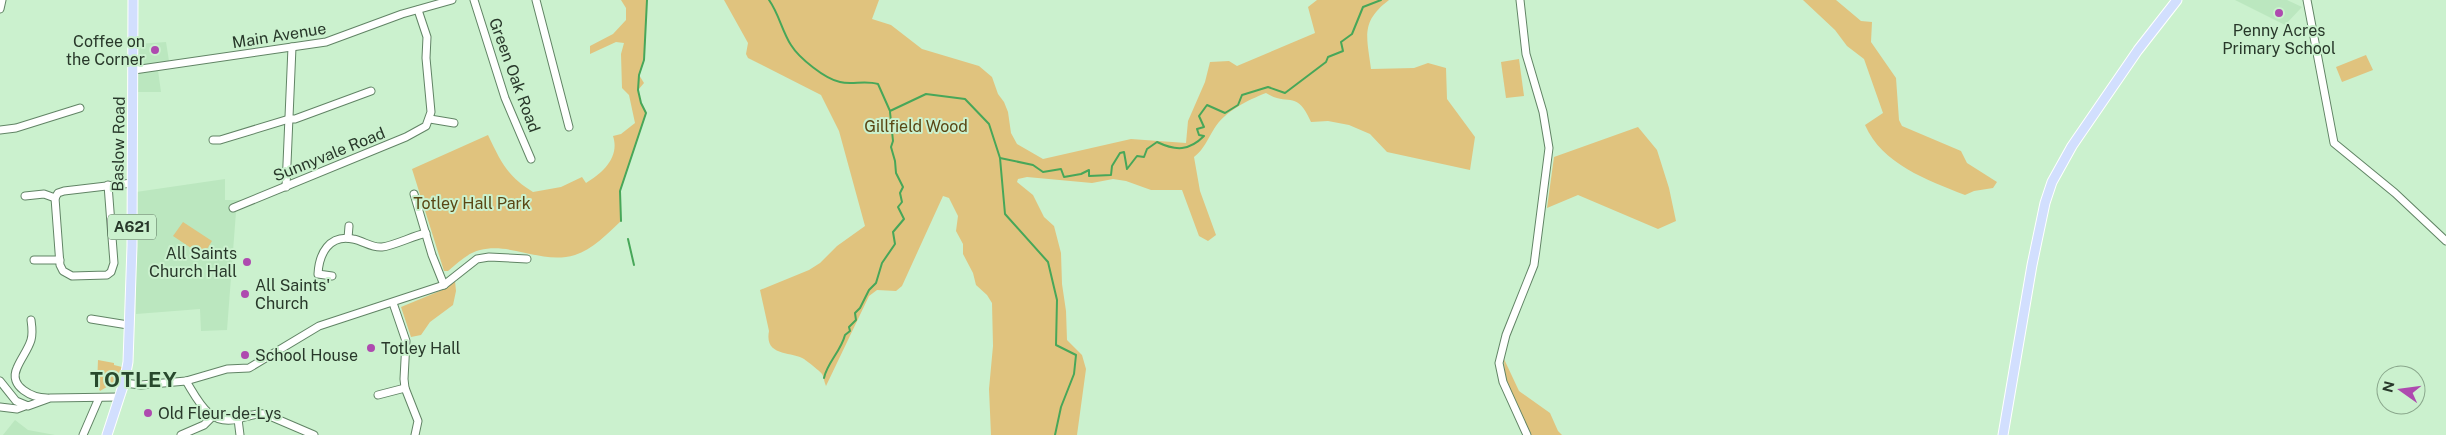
<svg xmlns="http://www.w3.org/2000/svg" width="2446" height="435" viewBox="0 0 2446 435" font-family="'Public Sans',sans-serif">
<rect width="100%" height="100%" fill="#cbf1ce"/>
<g fill="#bbe7bf">
<path d="M2235,0H2287L2302,7L2285,25Z"/>
<path d="M166,42L169,61L157,63L161,92H137V44Z"/>
<path d="M225,179V200H240L236,212L227,330L201,331L200,309L136,314V192Z"/>
<path d="M15,420L28,430L55,435H3Z"/>
</g>
<g fill="#e0c37e">
<path d="M621,0H647C645,25 648,50 639,75L644,83L638,90L641,103L646,113L620,191L621,221C608,233 592,250 575,255C542,265 512,242 480,250C467,253 457,264 448,271H444L412,169L488,135C501,162 507,176 533,192L561,187L582,177L586,183C603,173 620,157 613,136L621,134L635,123L629,95L622,88L621,54L624,43L616,42L590,54V46L613,34L626,20V8Z"/>
<path d="M724,0H879L872,19L891,25L922,49L979,66L992,77L998,94L1004,102L1008,112L1011,133L1017,144L1043,159L1131,139L1186,143L1188,121L1205,82L1210,62L1229,61L1237,66L1315,33L1308,7L1317,0H1389C1360,22 1367,37 1371,69L1414,68L1428,63L1446,68L1447,99L1475,137L1470,170L1387,152L1370,134L1349,125L1328,121L1311,122C1296,88 1289,108 1266,93C1248,100 1225,111 1214,129C1207,140 1205,148 1194,157L1200,191L1216,235L1208,241L1199,236L1182,190H1151L1126,181L1113,179L1092,183L1027,177L1018,179L1017,182L1033,195L1044,217L1054,226L1061,253L1062,284L1066,311L1067,340L1082,355L1086,369L1077,435H991L989,389L993,346L992,303L987,295L976,285L973,273L963,254V244L956,231L958,216L949,198L943,196L902,286L896,291L877,290L869,296L826,386C824,382 824,377 822,374C821,372 807,361 804,359C792,351 764,357 769,331L760,290L809,270L820,263L837,246L865,226L839,131L821,95L748,58L746,54L748,43Z"/>
<path d="M1803,0H1836L1861,21L1872,22L1871,42L1896,78L1899,120L1902,126L1961,151L1967,163L1997,182L1993,188L1974,191L1965,195C1927,180 1882,164 1865,125L1883,113L1864,59L1847,46L1835,30Z"/>
<path d="M2366,55L2373,70L2342,82L2336,67Z"/>
<path d="M1519,59L1524,96L1506,98L1501,62Z"/>
<path d="M1638,127L1657,150L1669,188L1676,221L1658,229L1578,195L1547,208L1554,157Z"/>
<path d="M183,222L212,241L203,256L173,236Z"/>
<path d="M455,281L456,291L453,305L430,322L421,335L411,337L401,307L447,288Z"/>
<path d="M1504,359L1519,391L1550,413L1558,431L1562,435H1531L1505,383Z"/>
<path d="M98,360L114,363V365L122,367L115,382L100,391L97,385Z"/>
</g>
<g fill="none" stroke-linecap="round" stroke-linejoin="round">
<g stroke="#47a759" stroke-width="2">
<path d="M769,0C779,14 782,31 791,45C799,58 825,79 840,82C852,85 865,80 878,84L890,111L926,94L965,99L989,124L1000,158L1005,214L1048,262L1057,300L1056,345L1076,355L1074,374L1061,407L1055,435"/>
<path d="M1000,158L1033,165L1043,172L1061,169L1064,177L1081,174L1089,170V176L1111,175L1112,166L1120,153L1124,152L1127,169L1137,156L1144,157L1147,149L1157,142C1176,151 1189,151 1204,136L1199,135L1197,129L1204,127L1199,116L1207,105L1225,113L1238,105L1242,95L1268,87L1285,93L1326,62L1328,57L1343,51L1341,42L1352,34L1363,7L1381,0"/>
<path d="M621,221L620,191L646,113L641,103L638,90L639,75L644,60L647,0"/>
<path d="M628,239L634,265"/>
<path d="M824,378C827,363 841,351 845,335L850,331L849,327L856,320L855,313L860,308L869,290L876,283L882,263L895,244L893,232L904,219L898,207L902,202L900,193L903,187L896,173L895,161L891,147L893,141L890,112"/>
</g>
<defs>
<g id="minor">
<path d="M474,0L505,98L531,159"/>
<path d="M536,0L569,127"/>
<path d="M1520,0L1526,54L1543,112L1549,148L1534,265L1506,335L1499,363L1503,382L1527,435"/>
<path d="M2307,0L2334,143L2395,193L2446,241"/>
<path d="M0,9L2,0"/>
<path d="M134,70L326,42L402,14L452,0"/>
<path d="M430,119L454,123"/>
<path d="M0,130L16,128L80,108"/>
<path d="M213,140H220L289,119H295L371,91"/>
<path d="M286,187L292,47"/>
<path d="M414,194L432,255L444,285"/>
<path d="M25,196L44,194L55,198"/>
<path d="M55,198L60,265L63,271L72,276L107,275L111,272L114,263L108,185"/>
<path d="M55,198L58,193L64,191L132,183"/>
<path d="M233,208L406,137L426,126L431,112L426,58L427,37L418,10"/>
<path d="M348,238L349,226"/>
<path d="M34,260H60"/>
<path d="M332,276L318,274C319,254 329,234 353,239C364,241 371,248 382,247C393,246 413,236 426,233"/>
<path d="M393,303L406,341L404,379L405,388L418,421L415,435"/>
<path d="M91,319L128,325"/>
<path d="M31,320C32,327 33,333 31,340C28,350 21,358 17,368C8,387 33,398 47,398"/>
<path d="M0,381L16,401L28,406L50,398L119,397"/>
<path d="M186,381C199,402 209,426 238,419C247,416 256,413 265,414L314,435"/>
<path d="M124,383L141,385L186,381L227,369L249,368L319,326L444,285L477,259L489,257L527,259"/>
<path d="M378,395L405,388"/>
<path d="M0,407L17,409L25,406"/>
<path d="M238,419L240,435"/>
<path d="M83,435L99,398"/>
<path d="M181,435L204,425L212,417"/>
</g>
<g id="major">
<path d="M107,435L124,383L128,362L132,246L133,0"/>
<path d="M2003,435L2032,265L2045,203L2052,182L2072,146L2138,50L2177,0"/>
</g>
</defs>
<use href="#minor" stroke="#618465" stroke-width="9"/>
<use href="#major" stroke="#fff" stroke-width="11"/>
<use href="#minor" stroke="#fff" stroke-width="7"/>
<use href="#major" stroke="#d2dffe" stroke-width="9"/>
</g>
<g fill="#ae4aaf" stroke="#cbf1ce" stroke-width="2">
<circle cx="2279" cy="13" r="5"/>
<circle cx="155" cy="50" r="5"/>
<circle cx="247" cy="262" r="5"/>
<circle cx="245" cy="294" r="5"/>
<circle cx="371" cy="348" r="5"/>
<circle cx="245" cy="355" r="5"/>
<circle cx="148" cy="413" r="5"/>
</g>
<g text-anchor="middle" stroke-width="4" stroke-linejoin="round" paint-order="stroke">
<rect fill="#cbf1ce" stroke="#59705b" stroke-width="1" x="108" y="214.5" width="48" height="25" rx="4"/>
<g font-size="15" font-weight="bold" fill="#28382a">
<text x="132" y="232">A621</text>
</g>
<g font-size="16" fill="#28382a" stroke="#cbf1ce" text-anchor="start">
<text x="2279" y="36" text-anchor="middle">Penny Acres<tspan x="2279" dy="18">Primary School</tspan></text>
<text x="145" y="47" text-anchor="end">Coffee on<tspan x="145" dy="18">the Corner</tspan></text>
<text x="237" y="259" text-anchor="end">All Saints<tspan x="237" dy="18">Church Hall</tspan></text>
<text x="255" y="291">All Saints'<tspan x="255" dy="18">Church</tspan></text>
<text x="381" y="354">Totley Hall</text>
<text x="255" y="361">School House</text>
<text x="158" y="419">Old Fleur-de-Lys</text>
</g>
<g font-size="16" fill="#28382a" stroke="#cbf1ce">
<text transform="translate(279 35) rotate(-9)" y="6">Main Avenue</text>
<text transform="translate(515 75) rotate(70)" y="6">Green Oak Road</text>
<text transform="translate(118 144) rotate(-89)" y="6">Baslow Road</text>
<text transform="translate(329 154) rotate(-22)" y="6">Sunnyvale Road</text>
</g>
<g font-size="16" fill="#594614" stroke="#cbf1ce">
<text x="916" y="132">Gillfield Wood</text>
<text x="472" y="209">Totley Hall Park</text>
</g>
<g font-size="21" font-weight="bold" letter-spacing="1" fill="#28492d" stroke="#cbf1ce">
<text x="134" y="387">TOTLEY</text>
</g>
</g>
<g transform="translate(2401 390) rotate(284)"><circle r="24" fill="#cbf1ce" stroke="#8aa78c"/>
<path d="M0-4L9 19L0 12L-9 19Z" fill="#ae4aaf"/>
<text y="-8" font-size="14" font-weight="bold" text-anchor="middle" fill="#28382a">N</text>
</g>
</svg>
